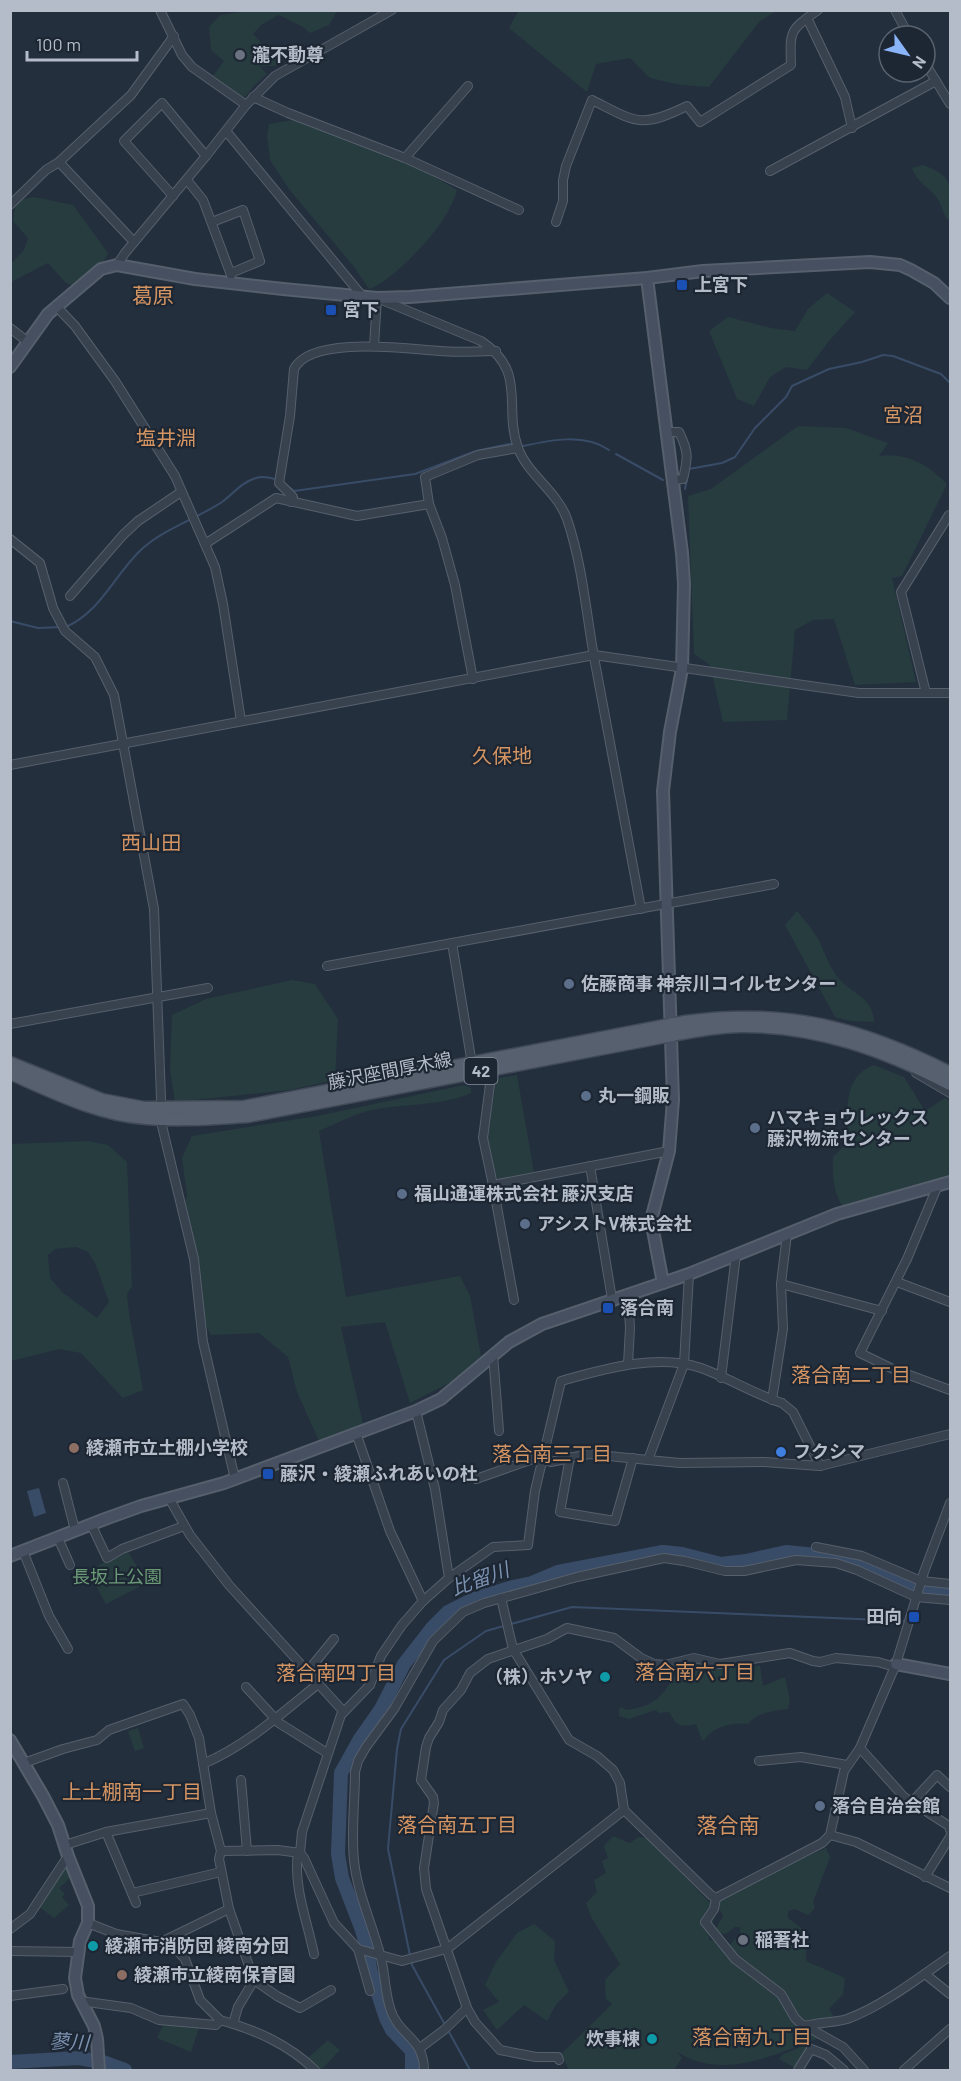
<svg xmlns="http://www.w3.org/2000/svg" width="961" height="2081" viewBox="0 0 961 2081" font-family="Barlow,'Noto Sans JP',sans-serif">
<rect width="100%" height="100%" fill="#242f3e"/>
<g fill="#263c3f" fill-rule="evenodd">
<path d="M519,10H776V11L759,22L709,87L681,85L650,78L630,58L596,64L587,92L509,28Z"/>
<path d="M248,11V10L337,11L329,25L310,33L303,27L279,15L261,25L253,34L278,61L276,66H259L267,74L254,86L244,98L213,76L224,61L211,50L209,27L220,15Z"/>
<path d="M293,120L352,135L375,151L403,159L457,190C455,196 453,202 450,207C440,231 393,281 369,289L355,268L289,189L270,160L267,136L269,124Z"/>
<path d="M923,165C957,177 951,190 950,221C943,216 943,209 939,201C931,187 918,185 912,168Z"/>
<path d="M34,197L73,205L108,253L103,263L89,271L72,285L66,283L48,263L11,282V264L24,250L28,238L13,221C15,204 16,200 34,197Z"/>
<path d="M827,293L855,312L829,341L807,370L786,367L770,377L754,406L737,399L709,331L728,317L771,328L795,331L808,309Z"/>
<path d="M798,426L846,428L888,443L879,456C906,452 929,465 947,484L902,576L892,578L916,682L855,685L834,619L813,620L795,630L787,720L723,722L710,665L694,654L688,496L711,489Z"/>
<path d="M797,911C803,919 810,926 815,934C823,946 826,960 834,972C847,994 873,994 874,1022L851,1021L835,1017L785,925Z"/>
<path d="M292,980L315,984L338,1019L335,1080L290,1090L175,1102L170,1070L172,1015L206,999Z"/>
<path d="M874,1065L904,1077L925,1111L945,1098L950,1101V1179L909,1186L856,1205L843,1207C833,1192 832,1174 833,1157L848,1142C847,1113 842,1076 874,1065Z"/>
<path d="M517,1075L534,1172L499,1179L495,1175L488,1138L496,1081L500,1078Z"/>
<path d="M464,1085L471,1088V1093C440,1107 402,1103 368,1111C352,1115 335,1124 319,1131L346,1297L460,1276L470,1296L481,1356L451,1382L410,1403L385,1322L341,1327L363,1424L319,1441L297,1392L288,1357L259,1333L211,1335L195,1307L191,1255L182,1211L187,1196L182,1158L192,1136L317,1116Z"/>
<path d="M88,1141L108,1145L127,1162L132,1286L127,1294L129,1313L143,1390L123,1398L81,1353L59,1349L11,1361V1144ZM76,1247L88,1252L96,1265L109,1302L97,1318L62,1292L50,1278L48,1255L55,1249Z"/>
<path d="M127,1550L147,1583L106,1604L88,1571Z"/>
<path d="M696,1662L722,1668L742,1664L745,1675H755V1667L760,1665L763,1686L785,1677L790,1700L788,1709C774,1711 757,1712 748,1724C733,1722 713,1727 704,1740H702L696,1724C679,1727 678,1727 669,1712L659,1713L655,1710L629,1719L619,1716V1709L622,1707L626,1710C634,1709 647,1706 654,1701C672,1689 672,1668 696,1662Z"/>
<path d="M138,1728L144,1748L135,1751L128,1731Z"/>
<path d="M613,1836L630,1843L638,1837L648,1838L712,1905L735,1890L826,1848L830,1857L813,1902L815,1908L808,1915L795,1909L788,1911V1918L807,1932L806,1961L845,1978L843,1994L829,2009L836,2020L834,2025L824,2028L819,2038C773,2055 724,2081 677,2052L682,2058L674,2070H569L561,2054L612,2004L606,1999L605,1980L620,1964L591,1917L586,1903L597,1892L594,1880L606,1873L602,1861L608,1858L604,1846ZM716,1907L720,1910L723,1916L716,1928L719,1933L726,1934L735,1927H740V1934L729,1946L717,1941L709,1940V1936L715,1916L713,1914Z"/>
<path d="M62,1868L66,1869L70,1878L59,1888L65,1894L62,1897L69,1905L54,1918L38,1906Z"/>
<path d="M534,1924L555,1941L554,1960L569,1992L557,2003L547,2021L524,2005L497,2030L483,2010L499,2002L485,1985L496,1962L517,1933Z"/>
<path d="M164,2023L199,2028L191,2052L157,2038Z"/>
<path d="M328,2040L340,2050L321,2070L308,2058Z"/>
<path d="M811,2043L795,2068L779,2059L783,2054Z"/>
</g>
<path fill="#394c67" d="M39,1488L46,1513L34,1517L27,1491Z"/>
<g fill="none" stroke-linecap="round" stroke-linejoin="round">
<g stroke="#394c67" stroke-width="2">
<path d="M519,445L523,446C551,440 584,433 609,450"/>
<path d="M616,454L663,480"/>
<path d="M285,484L294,491L415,474L476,451L514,443"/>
<path d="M685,489L689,469L722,463L735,457L755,428L786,397L792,386L829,369L862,362L883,355L893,356L941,374L950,383"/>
<path d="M10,621L38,628L61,627"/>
<path d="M66,627C102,611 115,573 143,548C166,528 196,519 222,502C233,494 242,482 256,478C262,476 272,478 278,480"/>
<path d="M470,2070L412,1965L388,1849L397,1749L401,1729L444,1660L486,1631L572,1607L905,1621"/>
</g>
<g stroke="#394c67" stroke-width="14">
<path d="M10,2062L79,2058L106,2063L125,2070"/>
<path d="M412,2070V2051L392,2030L386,2018L370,1969L368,1951L362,1930L342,1878L338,1854L341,1773L360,1739L381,1709L404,1664L432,1628L448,1612L474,1599L513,1587L532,1583L558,1572L663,1552L682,1554L721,1564L746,1561L786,1552L836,1557L866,1566L912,1587L927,1591L950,1592"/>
</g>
<defs>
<g id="street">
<path d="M160,10L182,55L192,67L246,105"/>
<path d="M895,10L909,36"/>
<path d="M807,18L845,97L852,128"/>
<path d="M925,63L950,104"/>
<path d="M253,97L288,113L405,158L519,210"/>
<path d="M226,131L363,297"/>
<path d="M405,158L468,86"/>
<path d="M59,162L134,242"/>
<path d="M770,171L936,81"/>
<path d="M187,180L203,200L231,275"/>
<path d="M173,196L124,141L162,103L206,156"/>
<path d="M10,205L46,170L59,162L131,95L174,36"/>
<path d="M212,222L243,210L260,261L231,273"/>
<path d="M556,222L563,201V180L566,166L592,100C636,122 640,129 687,106L700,122L791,65C790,30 789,31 818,10"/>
<path d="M117,265L125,253L206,156L246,105L275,76L392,10"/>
<path d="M56,306L75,326L115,381L175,476L215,567L223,604L241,721"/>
<path d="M10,328L28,342"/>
<path d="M374,346L377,298L481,341C528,372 503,406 518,448C528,475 557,491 567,519C582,563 586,611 594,657C609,741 625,825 641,909"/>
<path d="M667,432H679C689,452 688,458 683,479L672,480"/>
<path d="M291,502L293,497L279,483L290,416L294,369C311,335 408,349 440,351C459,353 478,351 496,351"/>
<path d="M10,539L40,563L53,608L65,631L95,657L114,695L154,909L162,1126L194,1259L203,1342L235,1479"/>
<path d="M205,544L276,498L357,516L429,504"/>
<path d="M70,596L123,535L138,521L181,492"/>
<path d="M473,679L455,585L442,538L429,504L425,477L478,455L518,448"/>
<path d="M926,693L901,592L949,515"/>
<path d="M10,765L594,655L859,693H950"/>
<path d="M452,943L472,1064"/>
<path d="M327,966L774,884"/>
<path d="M10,1024L208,988"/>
<path d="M492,1069L483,1138L493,1185L514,1300"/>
<path d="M916,1073L950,1093"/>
<path d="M590,1166L612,1299"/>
<path d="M493,1185L669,1151"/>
<path d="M938,1185L907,1259L860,1353L893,1369L950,1390"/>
<path d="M689,1274L684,1364L648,1460L680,1463L764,1462L820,1466L950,1434"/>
<path d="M897,1282L950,1302"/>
<path d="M781,1284L882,1311"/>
<path d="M628,1294L630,1328L628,1364"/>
<path d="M493,1354L499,1431"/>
<path d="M721,1378L736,1255"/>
<path d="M772,1400L783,1329L781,1284L787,1234"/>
<path d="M416,1411L435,1489L449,1578"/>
<path d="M356,1433L390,1531L423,1601"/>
<path d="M570,1457L560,1512L615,1521L633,1458"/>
<path d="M476,1479L536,1458L551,1462L589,1454L648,1460"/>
<path d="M63,1483L75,1530"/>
<path d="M169,1498L190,1535L229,1585L343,1711"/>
<path d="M91,1524L107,1558L122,1549L184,1526"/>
<path d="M58,1538L70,1565"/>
<path d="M816,1547L862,1556L921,1581L950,1584"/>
<path d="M23,1551L49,1616L68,1649"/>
<path d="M501,1598L513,1649L569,1740L597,1756L613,1770L620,1783L624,1810L711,1895L716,1898"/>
<path d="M307,1672L334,1639"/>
<path d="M246,1687L279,1723L327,1753"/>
<path d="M860,1748L904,1797L949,1826L950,1830"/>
<path d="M759,1761L801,1757L847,1765"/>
<path d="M24,1763L63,1749L97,1740L109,1730L183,1704L190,1715L199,1738L211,1813L221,1851L219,1859L229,1909L254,1980L277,1996L300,2008L331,1990"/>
<path d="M203,1764C247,1745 281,1714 318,1684"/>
<path d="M241,1780L247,1851"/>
<path d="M912,1802L937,1775L950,1787"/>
<path d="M106,1832L136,1903"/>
<path d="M830,1835L856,1842L950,1888"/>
<path d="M65,1845L106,1832L211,1813"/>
<path d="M221,1851L278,1850L300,1853L304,1858L334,1923L358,1949L402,1961L446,1949L452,1945L624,1810"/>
<path d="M298,1852C293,1887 307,1920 314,1954"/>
<path d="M300,1853L302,1832L341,1715L370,1685L381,1656L402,1625L423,1601L449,1578L493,1547L528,1545L535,1491L561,1381C604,1369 658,1353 701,1368C729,1378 754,1394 782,1403L793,1412L820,1466"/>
<path d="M925,1877L950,1837"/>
<path d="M132,1893L221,1872"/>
<path d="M716,1898L822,1843L830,1835L844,1771L860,1748L896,1664L924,1572L950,1503"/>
<path d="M716,1898L714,1909L705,1922L735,1959L781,1994L795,2018L800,2023L843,2047L864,2070"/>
<path d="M88,1923L116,1934L161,1942L176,1949L185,1959L200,2000L220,2020"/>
<path d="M10,1929L30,1914L68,1856"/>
<path d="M161,1942L229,1909"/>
<path d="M358,1949L370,1991"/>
<path d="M10,1951L78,1952"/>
<path d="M925,1974L950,1994"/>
<path d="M10,1996L63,1989"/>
<path d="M80,2001L131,2008L159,2020L216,2025L220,2020C256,2030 288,2044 315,2070"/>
<path d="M233,2024L238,2007L254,1980"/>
<path d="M805,2026C819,2022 834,2023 847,2019C881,2007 920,1977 950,1956"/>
<path d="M420,2048L444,2030L467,2008"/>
<path d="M559,2060L558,2057H536L500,2050L475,2022L467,2008L426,1889L424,1868L434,1803L433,1797L421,1780L426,1747L429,1738L439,1722L443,1710L461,1690L470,1673L488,1659L547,1639L567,1628L614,1638L641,1658L654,1664L665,1665L694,1658L720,1664L790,1653L813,1661L820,1662L836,1658L878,1662L895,1667"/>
<path d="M424,2070C424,2037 398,2036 390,2008C385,1992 385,1974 381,1958C373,1925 357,1893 354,1860C351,1831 355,1801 355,1772L358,1761L366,1747L394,1709L433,1641L463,1612L484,1603L577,1577L664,1558L684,1561L725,1571H744L796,1560L836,1563L857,1570L916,1597L950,1600"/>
<path d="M798,2070L811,2049L826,2055L844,2070"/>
<path d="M904,2070L950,2029"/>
</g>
<g id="secondary">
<path d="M647,278L682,553L684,584L682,669L670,732L663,791L673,1100L669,1151L651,1220L663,1283"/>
<path d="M10,367L48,314L101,269L117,265L195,279L283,289L377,298L410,297L647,278L703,271L870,262L900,265L911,270L934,283L950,298"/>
<path d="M10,1556L105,1519L141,1506L224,1483L416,1411L441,1399L509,1342L542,1324L689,1274L837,1214L950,1182"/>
<path d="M896,1664L950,1674"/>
<path d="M10,1740L43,1796L58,1825L68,1856L88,1906V1923L80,1941L75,1978L78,1995L94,2026L97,2039L99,2070"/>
</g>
<g id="primary">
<path d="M10,1063L102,1100L144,1108L244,1107L685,1022C786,1008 861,1028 950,1073"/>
<path d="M10,1073C53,1092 99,1115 146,1118C180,1121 214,1118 248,1116L672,1035C695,1031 717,1026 740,1026C816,1025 884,1050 950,1084"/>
</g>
</defs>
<use href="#street" stroke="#565f6c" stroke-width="10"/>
<use href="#secondary" stroke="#565f6c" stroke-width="14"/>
<use href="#primary" stroke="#414a57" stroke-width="15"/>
<use href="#street" stroke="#38414e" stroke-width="8"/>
<use href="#secondary" stroke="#465061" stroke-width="10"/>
<use href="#primary" stroke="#56606e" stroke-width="12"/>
</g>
<g fill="#6b7280" stroke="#1d2633" stroke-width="2">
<circle cx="240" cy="55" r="6"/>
<circle cx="743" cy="1940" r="6"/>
</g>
<g fill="#1a4fb4" stroke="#1d2633" stroke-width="2">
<rect x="676" y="279" width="12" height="12" rx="3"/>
<rect x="325" y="304" width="12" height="12" rx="3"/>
<rect x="602" y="1302" width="12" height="12" rx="3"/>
<rect x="262" y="1468" width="12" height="12" rx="3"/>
<rect x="908" y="1611" width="12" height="12" rx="3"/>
</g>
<g fill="#5c6f8a" stroke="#1d2633" stroke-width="2">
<circle cx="569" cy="984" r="6"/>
<circle cx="586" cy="1096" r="6"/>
<circle cx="755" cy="1128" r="6"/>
<circle cx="402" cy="1194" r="6"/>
<circle cx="525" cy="1224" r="6"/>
<circle cx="820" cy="1806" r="6"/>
</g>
<g fill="#8d6e63" stroke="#1d2633" stroke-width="2">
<circle cx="74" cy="1448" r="6"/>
<circle cx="122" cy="1975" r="6"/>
</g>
<circle fill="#3f7fe0" stroke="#1d2633" stroke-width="2" cx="781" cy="1452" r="6"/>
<g fill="#0f9aa8" stroke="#1d2633" stroke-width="2">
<circle cx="605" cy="1677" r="6"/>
<circle cx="93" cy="1946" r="6"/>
<circle cx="652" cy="2039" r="6"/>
</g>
<g text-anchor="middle" stroke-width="4.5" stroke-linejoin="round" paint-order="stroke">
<rect fill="#1d2633" stroke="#878f9c" stroke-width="1.5" x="464.5" y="1058" width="33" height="26" rx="4.5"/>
<g font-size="16" font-weight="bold" fill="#b4bcc9">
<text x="481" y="1077">42</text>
</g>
<g font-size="18" font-weight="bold" fill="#b4bcc9" stroke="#1d2633" text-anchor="start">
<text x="252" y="61">瀧不動尊</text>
<text x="694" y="291">上宮下</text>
<text x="343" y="316">宮下</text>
<text x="581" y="990">佐藤商事 神奈川コイルセンター</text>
<text x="598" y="1102">丸一鋼販</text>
<text x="767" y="1124">ハマキョウレックス<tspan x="767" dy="21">藤沢物流センター</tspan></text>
<text x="414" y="1200">福山通運株式会社 藤沢支店</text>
<text x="537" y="1230">アシストV株式会社</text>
<text x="620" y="1314">落合南</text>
<text x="86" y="1454">綾瀬市立土棚小学校</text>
<text x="793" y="1458">フクシマ</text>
<text x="280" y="1480">藤沢・綾瀬ふれあいの杜</text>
<text x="902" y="1623" text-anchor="end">田向</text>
<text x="593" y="1683" text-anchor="end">（株）ホソヤ</text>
<text x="832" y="1812">落合自治会館</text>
<text x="755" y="1946">稲著社</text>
<text x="105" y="1952">綾瀬市消防団 綾南分団</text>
<text x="134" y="1981">綾瀬市立綾南保育園</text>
<text x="640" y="2045" text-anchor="end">炊事棟</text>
</g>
<g font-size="18" fill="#b4bcc9" stroke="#1d2633">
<text transform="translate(390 1071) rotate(-11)" y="6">藤沢座間厚木線</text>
</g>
<g font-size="18" fill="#6b9a76" stroke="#1d2633">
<text x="117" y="1583">長坂上公園</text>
</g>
<g font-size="20" fill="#d59563" stroke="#1d2633">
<text x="903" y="422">宮沼</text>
<text x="166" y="445">塩井淵</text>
<text x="502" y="763">久保地</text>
<text x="151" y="850">西山田</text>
<text x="851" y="1382">落合南二丁目</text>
<text x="552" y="1461">落合南三丁目</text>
<text x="695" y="1679">落合南六丁目</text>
<text x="336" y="1680">落合南四丁目</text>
<text x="132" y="1799">上土棚南一丁目</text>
<text x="457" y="1832">落合南五丁目</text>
<text x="752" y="2044">落合南九丁目</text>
</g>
<g font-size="20" font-style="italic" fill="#7c92b1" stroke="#1d2633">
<text transform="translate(480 1579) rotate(-20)" y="7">比留川</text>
<text transform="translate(69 2042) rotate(3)" y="7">蓼川</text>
</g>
<g font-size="21" fill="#d59563" stroke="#1d2633">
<text x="153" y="303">葛原</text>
<text x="728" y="1833">落合南</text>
</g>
</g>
<rect width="961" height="2081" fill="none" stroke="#b4bcc9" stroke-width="24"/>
<g transform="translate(907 54) rotate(124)"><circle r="28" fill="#1d2633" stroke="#59626f" stroke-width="1.5"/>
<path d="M0-4.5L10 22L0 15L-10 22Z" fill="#8ab4f8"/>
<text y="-9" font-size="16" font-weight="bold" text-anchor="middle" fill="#b4bcc9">N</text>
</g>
<path d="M27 51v9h110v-9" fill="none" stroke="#b4bcc9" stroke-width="3"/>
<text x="36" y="51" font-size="18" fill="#b4bcc9" stroke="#1d2633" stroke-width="4.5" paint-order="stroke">100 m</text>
</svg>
